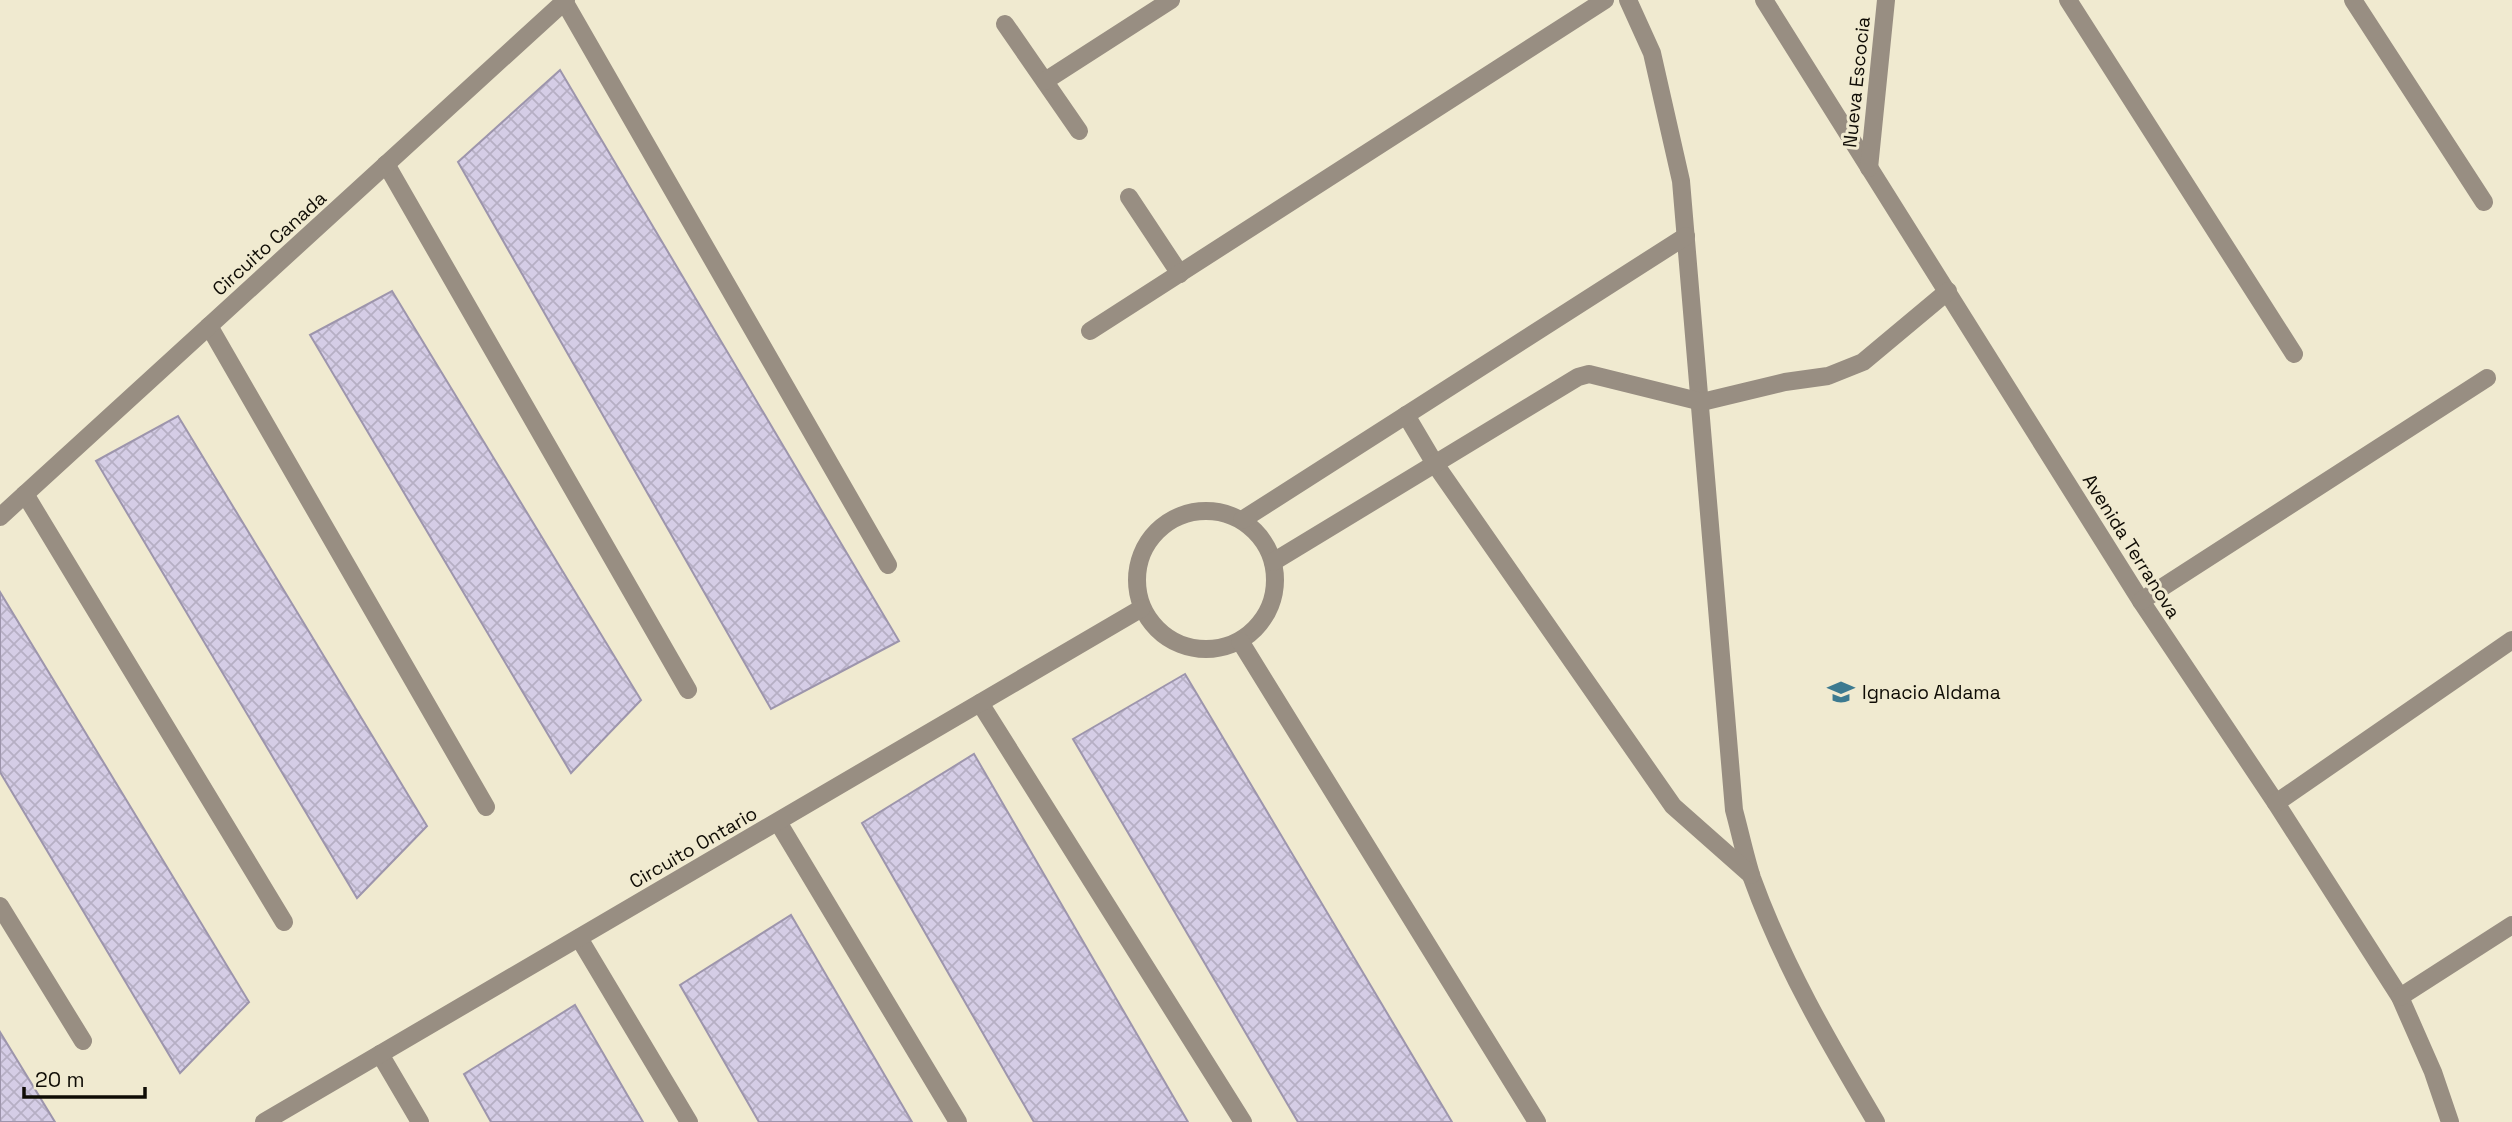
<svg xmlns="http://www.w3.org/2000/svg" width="2512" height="1122" viewBox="0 0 2512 1122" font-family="'Space Grotesk',sans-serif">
<defs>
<pattern id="building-cross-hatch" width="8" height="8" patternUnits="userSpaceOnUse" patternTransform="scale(1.75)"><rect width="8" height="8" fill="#d5cde6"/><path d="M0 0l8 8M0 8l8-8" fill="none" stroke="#b6afc4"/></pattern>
</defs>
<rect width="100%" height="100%" fill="#f0ead0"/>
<g fill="url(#building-cross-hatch)" stroke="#9d95ac" stroke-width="2">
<path d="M560,70L899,641L771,709L458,162Z"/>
<path d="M392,291L641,700L571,773L310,335Z"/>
<path d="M178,416L427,826L357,898L96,461Z"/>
<path d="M0,592L249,1002L180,1073L0,772Z"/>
<path d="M1185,674L1452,1122H1298L1073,739Z"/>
<path d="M974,754L1188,1122H1034L862,823Z"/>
<path d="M791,915L912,1122H759L680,985Z"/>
<path d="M575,1005L643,1122H491L464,1074Z"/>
<path d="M0,1032L55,1122H0Z"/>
</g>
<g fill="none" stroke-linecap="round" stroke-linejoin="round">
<g stroke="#988e82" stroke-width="18">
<path d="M1628,0L1652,53L1681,181L1734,810C1740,832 1745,856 1752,878C1783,964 1829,1043 1876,1122"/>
<path d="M1764,0L2141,601L2276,803L2400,997L2433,1072L2450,1122"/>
<path d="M2068,0L2294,354"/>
<path d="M2353,0L2484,202"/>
<path d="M564,1L888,565"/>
<path d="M1005,24L1079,131"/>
<path d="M1045,81L1171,0"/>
<path d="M386,164L688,690"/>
<path d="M1869,168L1886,0"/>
<path d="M1129,197L1180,274"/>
<path d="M209,326L486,807"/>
<path d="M1090,331L1605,0"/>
<path d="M1406,415L1435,464L1673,806L1751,875"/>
<path d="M25,494L284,922"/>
<circle cx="1206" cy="580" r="69"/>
<path d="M0,517L566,0"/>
<path d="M1242,520L1686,236"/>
<path d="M1273,562L1578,377L1589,374L1702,402L1785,382L1828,376L1863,362L1948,291"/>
<path d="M2141,601L2487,378"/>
<path d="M1240,641L1537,1122"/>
<path d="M980,703L1243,1122"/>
<path d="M2276,803L2512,640"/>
<path d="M778,822L958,1122"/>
<path d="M0,906L83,1041"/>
<path d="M579,938L689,1122"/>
<path d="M2400,997L2512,925"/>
<path d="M380,1054L420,1122"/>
<path d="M264,1122L1142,608"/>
</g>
</g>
<defs>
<symbol id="school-bare" viewBox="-9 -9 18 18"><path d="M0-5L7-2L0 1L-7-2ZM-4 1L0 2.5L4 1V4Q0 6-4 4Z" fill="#3c7a90" stroke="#f0ead0" stroke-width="2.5" paint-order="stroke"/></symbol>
</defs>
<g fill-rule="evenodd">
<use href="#school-bare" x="1822" y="673" width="38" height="38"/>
</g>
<g text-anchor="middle" stroke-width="6" stroke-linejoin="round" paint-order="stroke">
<g font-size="19" fill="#0f0c05" stroke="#f0ead0">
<text transform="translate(1856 82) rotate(-84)" y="7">Nueva Escocia</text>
<text transform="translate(269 243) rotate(-42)" y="7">Circuito Canada</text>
<text transform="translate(2132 546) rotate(58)" y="7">Avenida Terranova</text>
<text transform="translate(693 847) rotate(-30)" y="7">Circuito Ontario</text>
</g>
<g font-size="19" fill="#0f0c05" stroke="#f0ead0" text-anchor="start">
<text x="1862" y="699">Ignacio Aldama</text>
</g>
</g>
<path d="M24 1087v10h121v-10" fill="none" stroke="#0f0c05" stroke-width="3.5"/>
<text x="35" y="1087" font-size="21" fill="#0f0c05" stroke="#f0ead0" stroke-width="5" paint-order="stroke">20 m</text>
</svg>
